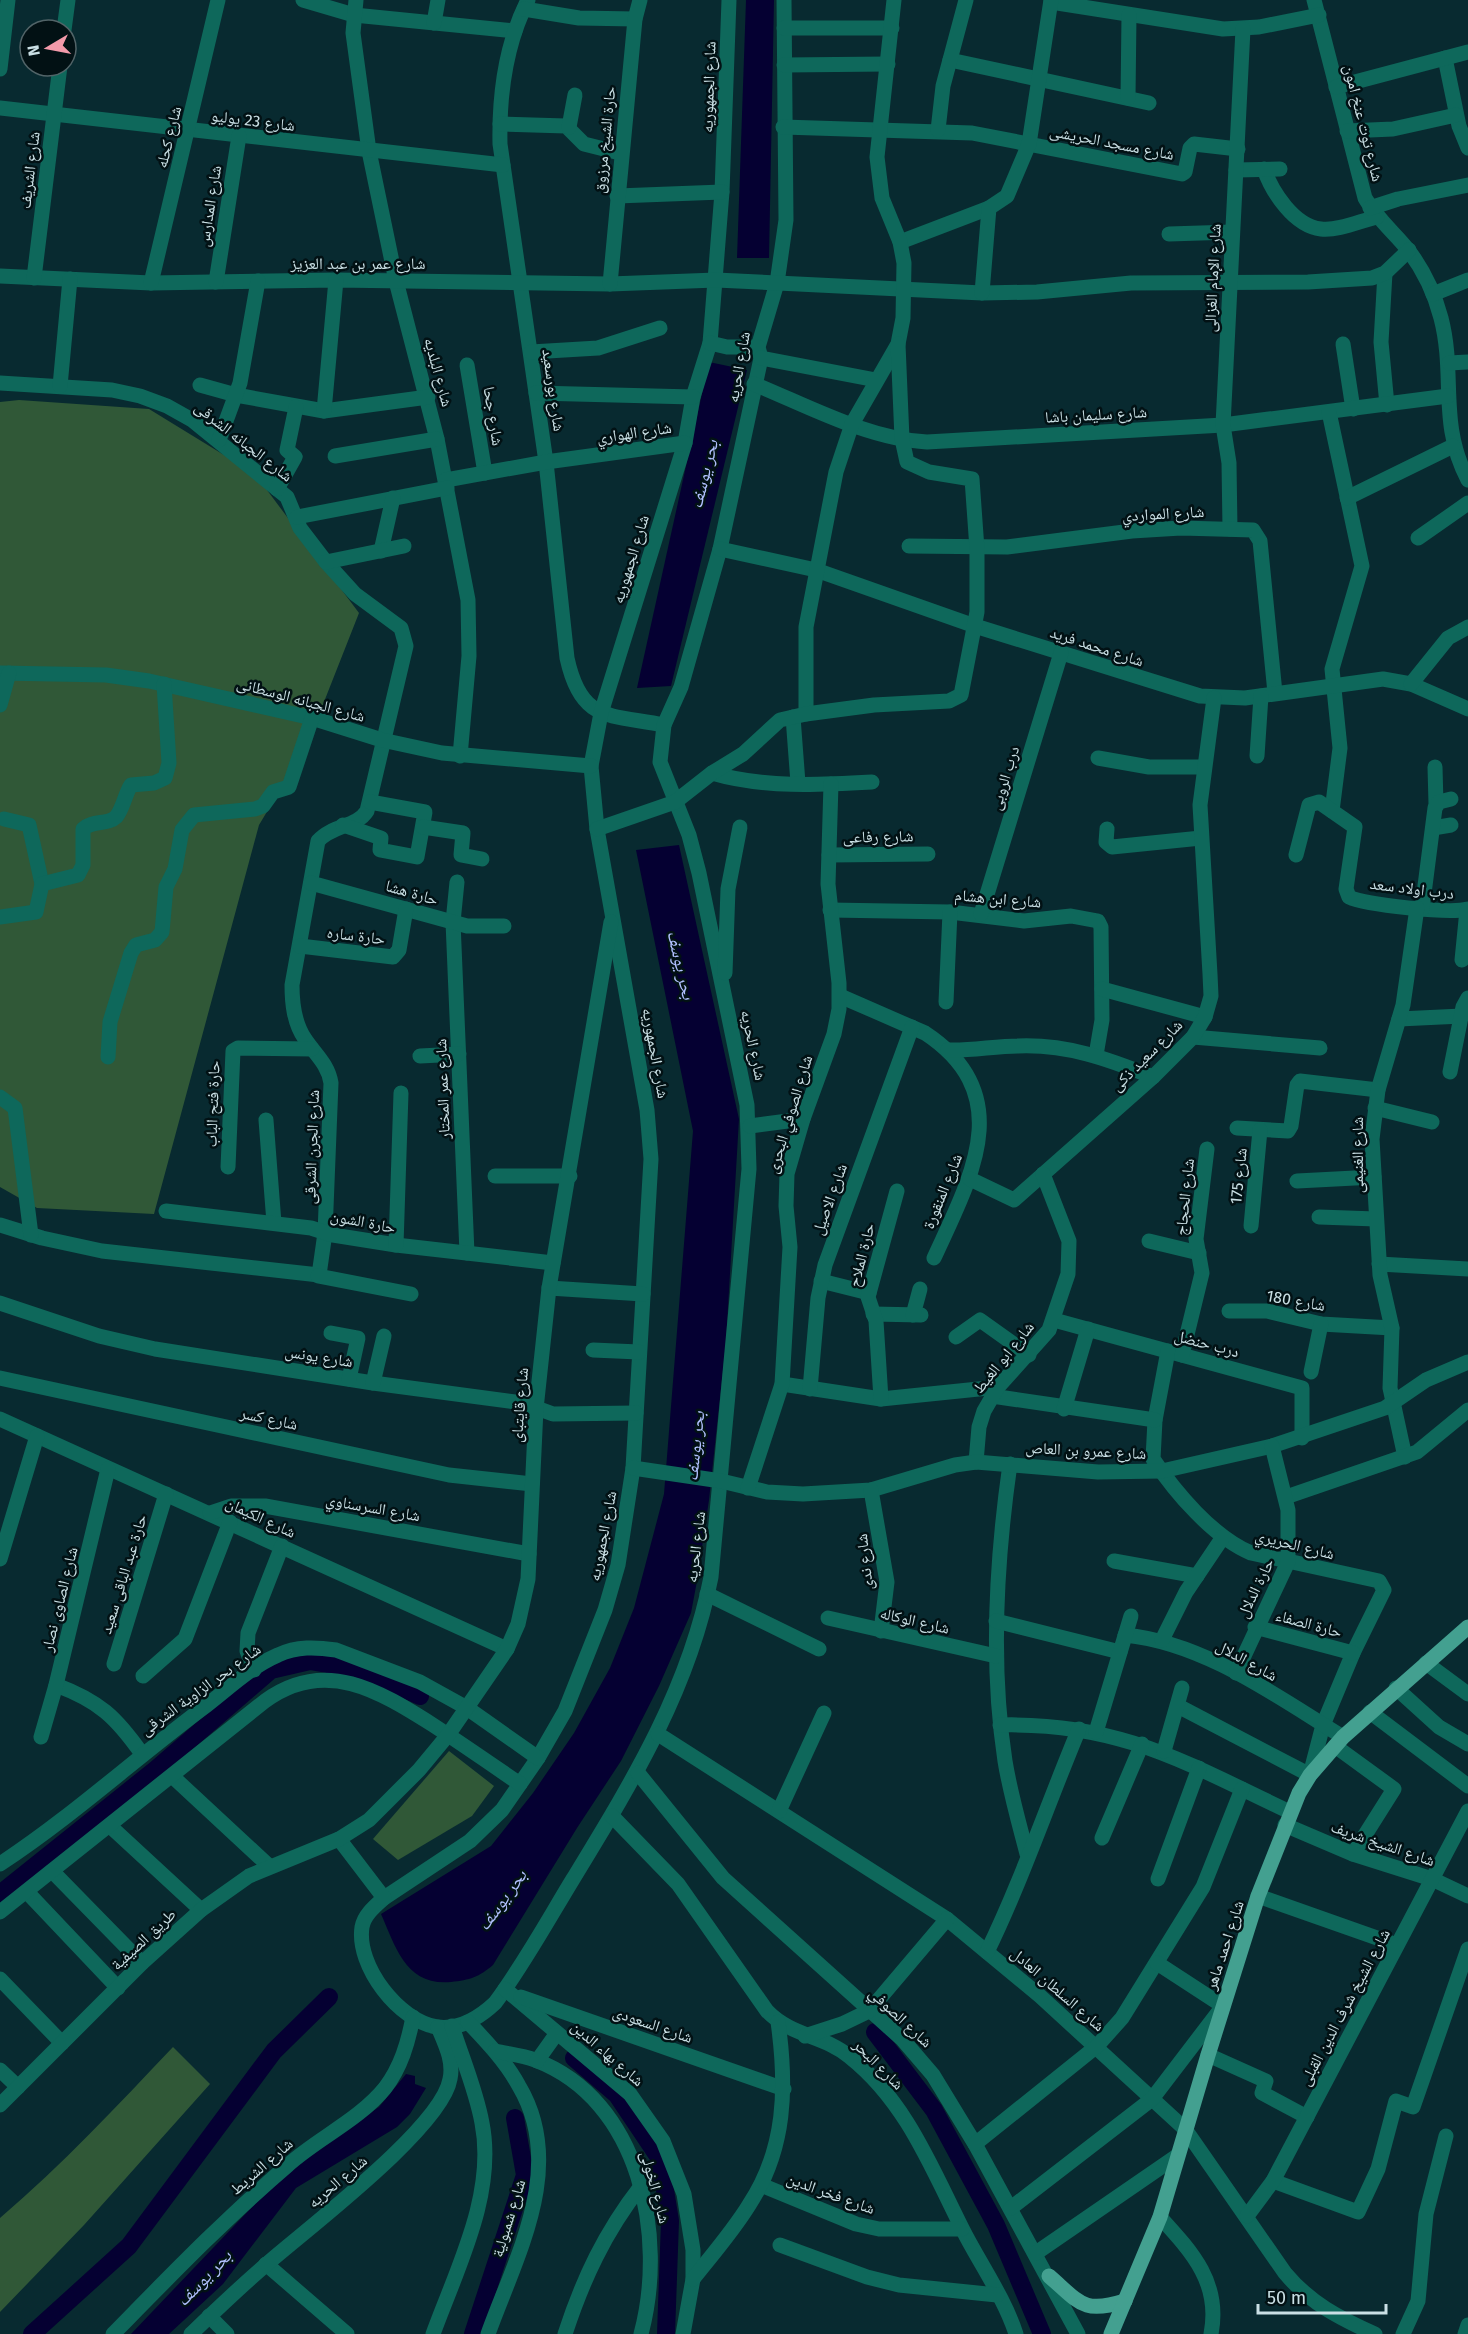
<svg xmlns="http://www.w3.org/2000/svg" width="1468" height="2334" viewBox="0 0 1468 2334" font-family="'Fira Sans','Noto Naskh Arabic',sans-serif">
<rect width="100%" height="100%" fill="#082a30"/>
<g fill="#305837">
<path d="M19,400L149,409L255,474L359,613L307,745L259,825L154,1214L37,1208L0,1187V402Z"/>
<path d="M449,1751L494,1786L472,1816L398,1860L373,1839Z"/>
<path d="M173,2047L210,2084L84,2225L0,2312V2218C62,2165 117,2106 173,2047Z"/>
</g>
<g fill="#050032">
<path d="M746,0H774L769,258H737Z"/>
<path d="M709,362L747,370L671,686L637,688Z"/>
<path d="M679,845L739,1119L726,1342L709,1500L697,1581L691,1613L659,1686L621,1761L577,1828L493,1965C479,1977 470,1980 451,1982C406,1986 396,1948 381,1914L491,1846L533,1793L574,1733L610,1668L634,1608L664,1494L693,1131L636,850Z"/>
<path d="M406,2074L415,2076V2084L426,2088L410,2114L397,2127L296,2188L223,2284L169,2334H131L253,2206L304,2158L379,2107Z"/>
</g>
<g fill="none" stroke-linecap="round" stroke-linejoin="round">
<g stroke="#050032" stroke-width="18">
<path d="M0,1894L155,1770L271,1670L310,1661L361,1670L420,1696"/>
<path d="M875,2032L934,2110L996,2225L1042,2334"/>
<path d="M574,2058L617,2095L660,2159L670,2221L666,2334"/>
<path d="M32,2334L129,2246L274,2051L329,1997"/>
<path d="M473,2334L525,2175L515,2118"/>
</g>
<g stroke="#0e685b" stroke-width="15">
<path d="M303,0L354,15L515,31"/>
<path d="M356,0L353,33L369,151L396,281L437,439L468,600L469,656L460,756"/>
<path d="M528,0C505,45 499,95 500,144L546,462L567,658C581,722 608,714 664,725"/>
<path d="M729,0L722,192L710,343L693,397L685,443L601,713L591,766L597,829L647,1110L651,1159L633,1468L618,1565L605,1610L565,1711L538,1758L502,1810L470,1841L384,1898C375,1906 364,1915 362,1927C356,1966 399,2021 437,2027C459,2030 480,2017 495,2003C524,1964 548,1920 573,1879C632,1782 689,1690 711,1577L749,1169L747,1105L699,873L689,835L660,762L664,725L681,687L720,549L761,358L758,347L777,283L786,220L784,0"/>
<path d="M1314,0L1365,198C1377,219 1395,233 1409,251C1424,271 1435,295 1441,318C1456,376 1438,423 1468,480"/>
<path d="M1051,2L1223,29L1259,27L1319,15"/>
<path d="M524,9L579,18L635,19"/>
<path d="M434,23L438,0"/>
<path d="M784,28H892"/>
<path d="M64,30L68,0"/>
<path d="M1445,58L1459,126L1468,148"/>
<path d="M950,60L1149,103"/>
<path d="M784,65L888,64"/>
<path d="M0,69L8,0"/>
<path d="M1336,87L1468,52"/>
<path d="M1128,98L1129,15"/>
<path d="M0,108L503,165"/>
<path d="M500,124L566,126L584,144L620,153"/>
<path d="M569,127L575,95"/>
<path d="M783,127L972,133L1182,174L1185,172L1190,148L1194,144L1238,149"/>
<path d="M938,130L943,86L966,0"/>
<path d="M1347,131L1393,129L1456,115"/>
<path d="M1264,169C1272,192 1294,226 1321,229C1338,231 1360,221 1377,217"/>
<path d="M1236,170L1280,169"/>
<path d="M617,196L722,192"/>
<path d="M1370,208L1398,199L1468,185"/>
<path d="M1169,234L1232,232"/>
<path d="M900,242L989,208"/>
<path d="M1385,273L1381,342L1387,405"/>
<path d="M0,276L151,283L336,280L610,284L716,280L982,293L1037,292L1131,283L1308,282L1372,278L1385,273L1409,250"/>
<path d="M34,278L60,66"/>
<path d="M216,282L239,136"/>
<path d="M151,283L218,0"/>
<path d="M610,284L635,19L640,0"/>
<path d="M982,293L989,208L1007,196L1029,144L1051,0"/>
<path d="M1433,294L1468,280"/>
<path d="M710,343L727,347H758"/>
<path d="M1343,344L1353,409"/>
<path d="M531,352L598,348L660,328"/>
<path d="M761,358L876,380"/>
<path d="M1449,363L1468,362"/>
<path d="M467,365L485,473"/>
<path d="M0,383L112,390L140,396L167,406L192,420L287,497L300,528L326,562L355,594L401,628L406,646L367,811C357,827 332,825 318,841L292,985C292,1004 294,1023 305,1039C315,1054 328,1064 331,1083L325,1233L319,1275L102,1251L42,1238L0,1225"/>
<path d="M754,384C808,406 868,439 927,442L1223,425L1448,396"/>
<path d="M200,385L236,395L324,411L428,397"/>
<path d="M60,386L70,279"/>
<path d="M536,393L693,397"/>
<path d="M324,411L336,280"/>
<path d="M1329,412L1362,566L1332,669L1340,748L1332,811"/>
<path d="M219,440L240,383L258,281"/>
<path d="M335,456L437,439"/>
<path d="M446,480L546,462L685,443"/>
<path d="M277,489L295,457L287,450L296,407"/>
<path d="M1347,498L1453,446"/>
<path d="M297,517L447,488"/>
<path d="M1230,529L1229,463L1223,425L1243,29"/>
<path d="M1418,538L1468,503"/>
<path d="M909,546L1007,547L1132,531L1181,528L1253,530L1260,541L1275,693"/>
<path d="M720,549L816,570L975,626L1200,696L1245,698L1383,679L1411,684L1468,709"/>
<path d="M381,551L393,498"/>
<path d="M326,562L404,546"/>
<path d="M0,673L106,675L149,681L312,718L382,740L442,753L591,766"/>
<path d="M1411,684L1448,638L1468,627"/>
<path d="M0,705L9,673"/>
<path d="M806,714V627L836,472L852,424L898,344L903,318L904,263L900,242L882,198L877,157L894,0"/>
<path d="M793,717L798,783"/>
<path d="M1257,756L1261,696"/>
<path d="M1098,758L1149,767H1204"/>
<path d="M1435,767L1436,804"/>
<path d="M712,773C763,788 819,785 872,782"/>
<path d="M4,819L29,825L42,884"/>
<path d="M343,825L381,838L380,850L417,857L425,812L370,802"/>
<path d="M423,827L463,833L461,855L482,859"/>
<path d="M1433,828L1451,825"/>
<path d="M597,829L675,802L712,773L743,754L780,720L806,714L874,705L949,701L961,695L977,612V549L972,479L929,472L907,462L902,439L898,344"/>
<path d="M1107,829L1106,842L1112,847L1201,838"/>
<path d="M829,855L928,854"/>
<path d="M1296,855L1309,805L1319,802L1355,827L1346,889L1349,897C1366,905 1450,914 1468,909"/>
<path d="M457,882L453,922L467,1253"/>
<path d="M311,883L467,926H504"/>
<path d="M1422,909L1435,808L1439,802L1451,799"/>
<path d="M830,910L950,912L1024,921L1071,916L1098,921L1101,927L1102,1020L1096,1055"/>
<path d="M981,914L1061,653"/>
<path d="M0,917L36,912L42,884L78,875L83,865V829C92,820 108,825 116,817C123,809 125,794 131,785L154,783L165,778L169,763L164,684"/>
<path d="M300,946L393,957L399,950L406,909"/>
<path d="M1462,960L1467,910"/>
<path d="M725,973L728,889L740,827"/>
<path d="M1102,989L1205,1017"/>
<path d="M840,996L925,1033C1019,1095 970,1179 934,1258"/>
<path d="M946,1002L950,912"/>
<path d="M1399,1019L1462,1016"/>
<path d="M1193,1037L1320,1048"/>
<path d="M948,1050C971,1051 995,1046 1018,1046C1067,1044 1108,1059 1153,1077"/>
<path d="M420,1056L459,1054"/>
<path d="M108,1057L110,1022L131,953L136,945L155,940L162,932L166,887L175,869L182,830L194,815L255,809L263,806L273,792L289,787L312,718"/>
<path d="M1450,1072L1463,1007L1468,998"/>
<path d="M0,1097L15,1108L31,1235"/>
<path d="M1375,1108L1432,1122"/>
<path d="M266,1120L274,1223"/>
<path d="M750,1126L803,1119"/>
<path d="M1237,1128L1288,1131L1291,1126L1297,1085L1300,1081L1378,1090"/>
<path d="M228,1167L233,1051L238,1048L312,1049"/>
<path d="M495,1176H570"/>
<path d="M970,1179L1014,1200L1153,1077L1193,1037L1205,1017L1211,996L1210,974L1200,805L1214,698"/>
<path d="M1297,1181L1374,1177"/>
<path d="M166,1211L311,1228L333,1235L396,1245L553,1263"/>
<path d="M1319,1217L1376,1219"/>
<path d="M1251,1226L1260,1130"/>
<path d="M1149,1241L1199,1253"/>
<path d="M396,1245L401,1093"/>
<path d="M1379,1264L1468,1269"/>
<path d="M318,1276L411,1294"/>
<path d="M821,1281L869,1293"/>
<path d="M549,1288L643,1294"/>
<path d="M0,1303L99,1336L155,1349L373,1383L523,1403L553,1414L636,1413"/>
<path d="M1229,1311H1267L1321,1324L1392,1328"/>
<path d="M873,1314L921,1315"/>
<path d="M913,1315L920,1289"/>
<path d="M1054,1320L1302,1388V1438"/>
<path d="M331,1333L358,1338L349,1379"/>
<path d="M956,1337L980,1320L1029,1355"/>
<path d="M593,1350L639,1352"/>
<path d="M1168,1351L1155,1420L1153,1459C1175,1492 1213,1537 1251,1553L1379,1581L1384,1590L1353,1653L1323,1725L1310,1775L1178,1706"/>
<path d="M1182,1355L1202,1273L1196,1239L1207,1149"/>
<path d="M1311,1372L1321,1324"/>
<path d="M0,1378L449,1475L532,1484"/>
<path d="M373,1383L384,1336"/>
<path d="M782,1384L881,1399L998,1387"/>
<path d="M810,1389L818,1298L825,1265L912,1027"/>
<path d="M992,1396L1155,1420"/>
<path d="M881,1399L876,1321L868,1297L897,1191"/>
<path d="M1064,1409L1088,1329"/>
<path d="M0,1419L507,1649"/>
<path d="M1405,1457L1390,1388L1392,1328L1380,1275L1372,1139L1378,1090L1403,1005L1417,908"/>
<path d="M976,1462L979,1427L984,1411L998,1387L1049,1330L1068,1274L1069,1241L1043,1174"/>
<path d="M1010,1464C996,1562 990,1663 1005,1761C1010,1792 1019,1823 1027,1854"/>
<path d="M633,1468L721,1481L767,1492L803,1494L871,1490L955,1465L976,1462L1098,1472L1162,1471L1272,1446L1385,1408L1426,1380L1468,1362"/>
<path d="M748,1488L782,1384L790,1247L786,1206L787,1174L803,1119L834,1034L839,1009V983L828,884L831,784"/>
<path d="M871,1490L887,1582L881,1631"/>
<path d="M1286,1497L1417,1452L1468,1410"/>
<path d="M210,1513L231,1506H265L529,1554"/>
<path d="M0,1559L37,1436"/>
<path d="M1114,1561L1197,1576"/>
<path d="M707,1594L819,1649"/>
<path d="M828,1618L996,1656"/>
<path d="M996,1621L1120,1652"/>
<path d="M1255,1627L1353,1653"/>
<path d="M1125,1635C1205,1643 1276,1696 1343,1737"/>
<path d="M1162,1640L1186,1592L1223,1537"/>
<path d="M1426,1663L1468,1694"/>
<path d="M114,1664L166,1494"/>
<path d="M254,1670L247,1651L248,1633L282,1546"/>
<path d="M1236,1673L1288,1562V1510L1272,1446"/>
<path d="M143,1676L185,1639L230,1522"/>
<path d="M56,1685C99,1701 116,1717 142,1754"/>
<path d="M1396,1688L1439,1727L1468,1744"/>
<path d="M1370,1712L1468,1786"/>
<path d="M1000,1725C1120,1722 1186,1763 1290,1812"/>
<path d="M1096,1732L1131,1616"/>
<path d="M658,1734L947,1919L1040,1996L1185,2129L1285,2273C1310,2303 1339,2318 1375,2334"/>
<path d="M41,1737L56,1685L108,1469"/>
<path d="M1335,1746L1394,1789L1353,1854"/>
<path d="M1164,1751L1182,1688"/>
<path d="M638,1773L723,1878L903,2040L933,2075L975,2144L1078,2334"/>
<path d="M172,1776L269,1866"/>
<path d="M779,1811L824,1713"/>
<path d="M612,1816L678,1884L767,2011C792,2037 824,2035 850,2057C908,2103 933,2172 966,2236C983,2268 1005,2300 1016,2334"/>
<path d="M1285,1825L1353,1854L1432,1879L1468,1896"/>
<path d="M110,1826L201,1910"/>
<path d="M1102,1838L1142,1744"/>
<path d="M339,1839L384,1898"/>
<path d="M0,1864C73,1816 137,1757 207,1705C229,1688 252,1666 278,1655C297,1646 316,1647 336,1650L420,1682L467,1708L538,1758"/>
<path d="M52,1871L142,1963"/>
<path d="M1158,1879L1199,1768"/>
<path d="M27,1892L118,1988"/>
<path d="M1258,1896L1397,1945"/>
<path d="M0,1912L265,1701C325,1657 379,1691 433,1725C462,1744 491,1764 520,1784"/>
<path d="M987,1952C1022,1880 1048,1803 1079,1729"/>
<path d="M0,1979L62,2043"/>
<path d="M505,1989L630,2094L663,2141L684,2194L693,2250V2279L683,2334"/>
<path d="M521,1997L784,2089"/>
<path d="M468,2022C487,2042 506,2062 519,2086C567,2167 516,2256 488,2334"/>
<path d="M805,2036L842,2024L869,2011L947,1919"/>
<path d="M495,2051C508,2054 522,2055 535,2060C641,2100 667,2237 641,2334"/>
<path d="M1208,2055L1266,2081L1262,2093L1307,2117"/>
<path d="M537,2061L557,2033"/>
<path d="M0,2070L18,2087"/>
<path d="M0,2105L142,1963L201,1910L249,1876L339,1839L369,1820L419,1770L448,1735L507,1649L518,1624L528,1579L536,1409L549,1288L611,922"/>
<path d="M975,2144L1097,2046L1122,2018L1203,1887L1242,1789"/>
<path d="M1273,2181L1358,2212L1378,2169L1396,2101L1413,2107L1468,1949"/>
<path d="M761,2185L856,2224L879,2229H962"/>
<path d="M1011,2208L1152,2099L1223,2006L1157,1963"/>
<path d="M1247,2216L1273,2181L1468,1811"/>
<path d="M1160,2217C1192,2252 1221,2283 1211,2334"/>
<path d="M780,2245L867,2277L899,2285L997,2295"/>
<path d="M1036,2253L1177,2156"/>
<path d="M266,2264L347,2334"/>
<path d="M693,2279C712,2255 733,2231 749,2205C786,2149 787,2087 778,2022"/>
<path d="M209,2316L227,2334"/>
<path d="M113,2334C170,2276 226,2218 288,2165C318,2138 359,2120 385,2088C401,2067 408,2043 413,2017"/>
<path d="M191,2334C216,2310 242,2285 268,2263C308,2228 442,2127 450,2079C454,2061 445,2044 438,2027"/>
<path d="M433,2334C457,2268 496,2194 482,2123C476,2090 462,2058 452,2026"/>
<path d="M565,2334C583,2279 605,2232 641,2186"/>
<path d="M1403,2334L1418,2301L1426,2214L1446,2136"/>
<path d="M1465,2334L1468,2325"/>
</g>
<g stroke="#43a090" stroke-width="15">
<path d="M1049,2276C1080,2303 1083,2314 1125,2301"/>
<path d="M1111,2334L1160,2217L1208,2055L1258,1896L1299,1793L1310,1775L1343,1737L1468,1627"/>
</g>
</g>
<g text-anchor="middle" stroke-width="5" stroke-linejoin="round" paint-order="stroke">
<g font-size="16" fill="#cae0e5" stroke="#021114">
<text transform="translate(708 87) rotate(-88)" y="6">شارع الجمهوريه</text>
<text transform="translate(253 120) rotate(7)" y="6">شارع 23 يوليو</text>
<text transform="translate(1364 123) rotate(76)" y="6">شارع توت عنخ امون</text>
<text transform="translate(168 137) rotate(-76)" y="6">شارع كحله</text>
<text transform="translate(604 140) rotate(-84)" y="6">حارة الشيخ مرزوق</text>
<text transform="translate(1112 142) rotate(11)" y="6">شارع مسجد الحريشى</text>
<text transform="translate(29 170) rotate(-83)" y="6">شارع الشريف</text>
<text transform="translate(209 206) rotate(-81)" y="6">شارع المدارس</text>
<text x="358" y="269">شارع عمر بن عبد العزيز</text>
<text transform="translate(1212 278) rotate(-87)" y="6">شارع الإمام الغزالى</text>
<text transform="translate(738 367) rotate(-80)" y="6">شارع الحريه</text>
<text transform="translate(439 372) rotate(75)" y="6">شارع البلديه</text>
<text transform="translate(554 390) rotate(82)" y="6">شارع بورسعيد</text>
<text transform="translate(1096 414) rotate(-3)" y="6">شارع سليمان باشا</text>
<text transform="translate(494 416) rotate(81)" y="6">شارع جحا</text>
<text transform="translate(634 432) rotate(-8)" y="6">شارع الهواري</text>
<text transform="translate(244 441) rotate(38)" y="6">شارع الجبانه الشرقى</text>
<text transform="translate(1163 513) rotate(-3)" y="6">شارع المواردي</text>
<text transform="translate(630 559) rotate(-73)" y="6">شارع الجمهوريه</text>
<text transform="translate(1097 646) rotate(18)" y="6">شارع محمد فريد</text>
<text transform="translate(301 699) rotate(15)" y="6">شارع الجبانه الوسطانى</text>
<text transform="translate(1004 778) rotate(-73)" y="6">درب الروبى</text>
<text transform="translate(878 836) rotate(-1)" y="6">شارع رفاعى</text>
<text transform="translate(1412 888) rotate(7)" y="6">درب اولاد سعد</text>
<text transform="translate(412 892) rotate(16)" y="6">حارة هشا</text>
<text transform="translate(998 898) rotate(5)" y="6">شارع ابن هشام</text>
<text transform="translate(356 935) rotate(7)" y="6">حارة ساره</text>
<text transform="translate(754 1045) rotate(78)" y="6">شارع الحريه</text>
<text transform="translate(656 1053) rotate(80)" y="6">شارع الجمهوريه</text>
<text transform="translate(1146 1055) rotate(-45)" y="6">شارع سعيد ذكى</text>
<text transform="translate(442 1089) rotate(-92)" y="6">شارع عمر المختار</text>
<text transform="translate(212 1104) rotate(-88)" y="6">حارة فتح الباب</text>
<text transform="translate(789 1114) rotate(-73)" y="6">شارع الصوفي البحرى</text>
<text transform="translate(311 1147) rotate(-88)" y="6">شارع الجرن الشرقى</text>
<text transform="translate(1357 1155) rotate(-90)" y="6">شارع الغنيمى</text>
<text transform="translate(1238 1176) rotate(-84)" y="6">شارع 175</text>
<text transform="translate(942 1191) rotate(-68)" y="6">شارع المنقورة</text>
<text transform="translate(1184 1197) rotate(-84)" y="6">شارع الحجاج</text>
<text transform="translate(829 1199) rotate(-70)" y="6">شارع الاصيل</text>
<text transform="translate(363 1221) rotate(11)" y="6">حارة الشون</text>
<text transform="translate(861 1255) rotate(-76)" y="6">حارة الملاح</text>
<text transform="translate(1296 1300) rotate(10)" y="6">شارع 180</text>
<text transform="translate(1207 1343) rotate(15)" y="6">درب حنضل</text>
<text transform="translate(319 1356) rotate(9)" y="6">شارع يونس</text>
<text transform="translate(1003 1357) rotate(-51)" y="6">شارع ابو الغيط</text>
<text transform="translate(519 1405) rotate(-85)" y="6">شارع قايتباى</text>
<text transform="translate(269 1418) rotate(12)" y="6">شارع كسر</text>
<text transform="translate(1086 1450) rotate(3)" y="6">شارع عمرو بن العاص</text>
<text transform="translate(373 1507) rotate(10)" y="6">شارع السرسناوي</text>
<text transform="translate(261 1517) rotate(25)" y="6">شارع الكيمان</text>
<text transform="translate(602 1536) rotate(-79)" y="6">شارع الجمهوريه</text>
<text transform="translate(1295 1544) rotate(14)" y="6">شارع الحريري</text>
<text transform="translate(695 1547) rotate(-83)" y="6">شارع الحريه</text>
<text transform="translate(864 1562) rotate(-96)" y="6">شارع ندى</text>
<text transform="translate(123 1574) rotate(-73)" y="6">حارة عبد الباقى سعيد</text>
<text transform="translate(1255 1588) rotate(-64)" y="6">حارة الدلال</text>
<text transform="translate(59 1599) rotate(-76)" y="6">شارع الصاوى نصار</text>
<text transform="translate(915 1620) rotate(13)" y="6">شارع الوكاله</text>
<text transform="translate(1309 1623) rotate(15)" y="6">حارة الصفاء</text>
<text transform="translate(1247 1660) rotate(29)" y="6">شارع الدلال</text>
<text transform="translate(200 1689) rotate(-36)" y="6">شارع بحر الزاوية الشرقى</text>
<text transform="translate(1383 1843) rotate(19)" y="6">شارع الشيخ شريف</text>
<text transform="translate(143 1939) rotate(-43)" y="6">طريق الصيفية</text>
<text transform="translate(1224 1945) rotate(-72)" y="6">شارع احمد ماهر</text>
<text transform="translate(1058 1989) rotate(41)" y="6">شارع السلطان العادل</text>
<text transform="translate(1344 2007) rotate(-62)" y="6">شارع الشيخ شرف الدين القبلى</text>
<text transform="translate(901 2017) rotate(43)" y="6">شارع الصوفي</text>
<text transform="translate(653 2024) rotate(19)" y="6">شارع السعودى</text>
<text transform="translate(608 2053) rotate(41)" y="6">شارع بهاء الدين</text>
<text transform="translate(879 2064) rotate(45)" y="6">شارع البحر</text>
<text transform="translate(261 2166) rotate(-41)" y="6">شارع الشريط</text>
<text transform="translate(337 2181) rotate(-40)" y="6">شارع الحريه</text>
<text transform="translate(656 2187) rotate(75)" y="6">شارع الخولى</text>
<text transform="translate(831 2193) rotate(20)" y="6">شارع فخر الدين</text>
<text transform="translate(508 2218) rotate(-73)" y="6">شارع شمبولية</text>
</g>
<g font-size="18" font-style="italic" fill="#b1c0fe" stroke="#021114">
<text transform="translate(704 474) rotate(-76)" y="6">بحر يوسف</text>
<text transform="translate(681 965) rotate(77)" y="6">بحر يوسف</text>
<text transform="translate(695 1446) rotate(-84)" y="6">بحر يوسف</text>
<text transform="translate(502 1900) rotate(-54)" y="6">بحر يوسف</text>
<text transform="translate(204 2278) rotate(-46)" y="6">بحر يوسف</text>
</g>
</g>
<g transform="translate(48 48) rotate(260)"><circle r="28" fill="#021114" stroke="#526468" stroke-width="1.5"/>
<path d="M0-4.5L10 22L0 15L-10 22Z" fill="#f39aaa"/>
<text y="-9" font-size="16" font-weight="bold" text-anchor="middle" fill="#cae0e5">N</text>
</g>
<path d="M1258 2304v9h128v-9" fill="none" stroke="#cae0e5" stroke-width="3"/>
<text x="1267" y="2304" font-size="18" fill="#cae0e5" stroke="#021114" stroke-width="4.5" paint-order="stroke">50 m</text>
</svg>
